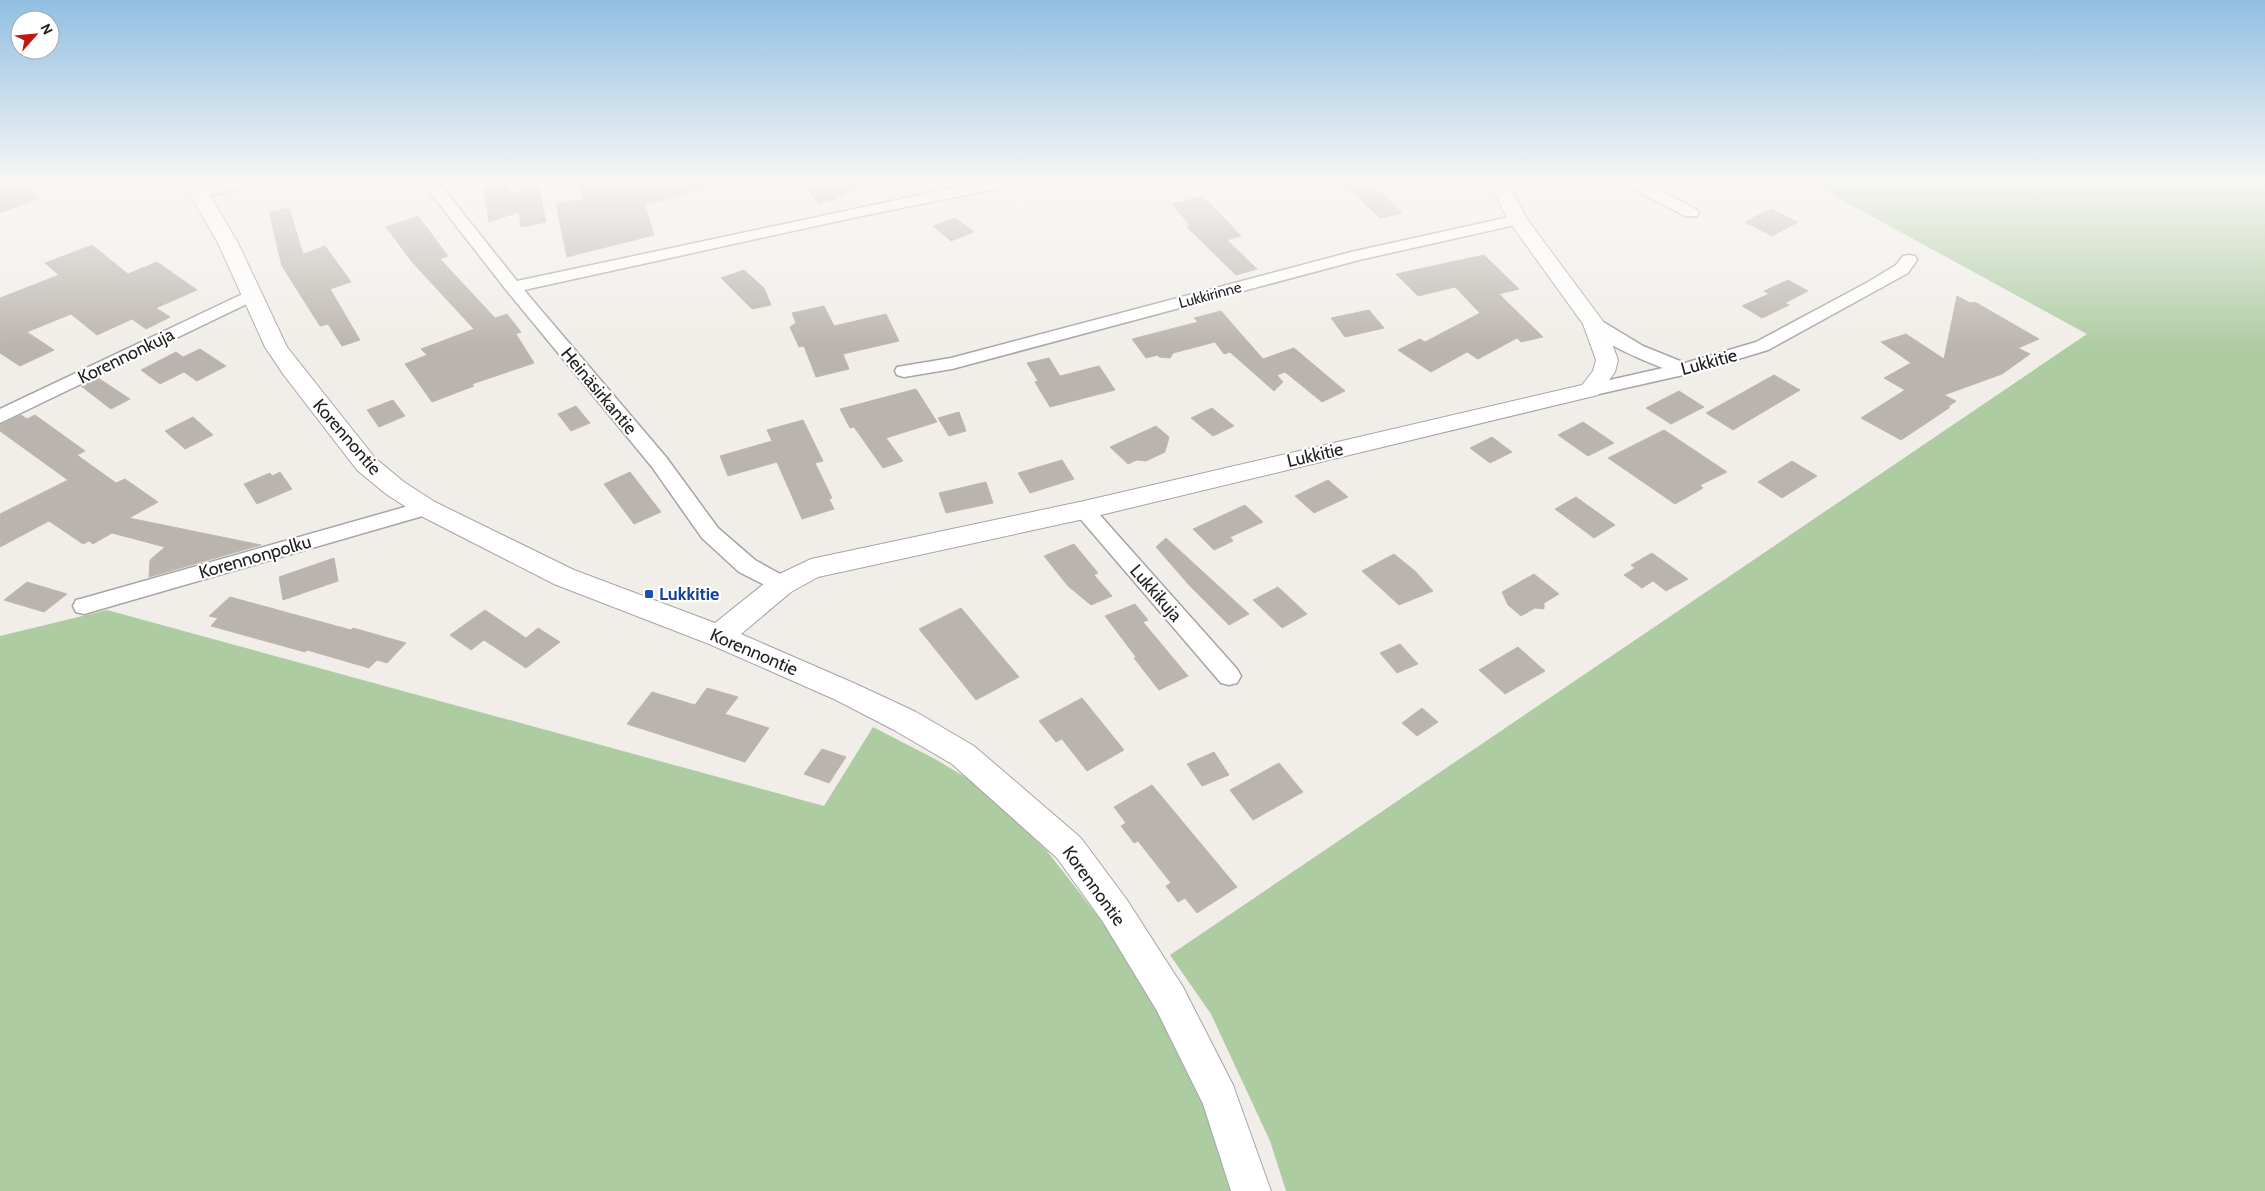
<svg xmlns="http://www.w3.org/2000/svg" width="2265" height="1191" viewBox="0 0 2265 1191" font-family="Cabin,sans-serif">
<rect width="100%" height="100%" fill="#f1eee9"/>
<g fill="#adcca2">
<path d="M1809,182H2265V1191H1286L1270,1141L1211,1014L1170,955L2087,334Z"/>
<path d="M107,610L824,806L873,727L935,759L977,784L1047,851L1129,956L1251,1191H0V636Z"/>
</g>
<g fill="#bab4ae" stroke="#c1b6ac">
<path d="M0,182H18L40,198L0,213Z"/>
<path d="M579,182H702L703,188L645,205L654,235L567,257L556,204L584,199Z"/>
<path d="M802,182H867L833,200L819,204Z"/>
<path d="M1342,182H1370L1402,213L1380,218Z"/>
<path d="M507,184L509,193L539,188L546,222L521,227L519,212L489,222L484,189Z"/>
<path d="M1203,196L1241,236L1227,240L1257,269L1236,275L1187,227L1190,225L1172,204Z"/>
<path d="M289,208L303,254L325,246L351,282L330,289L360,340L342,346L328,324L320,326L282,266L269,212Z"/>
<path d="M1771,209L1798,222L1772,236L1745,222Z"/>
<path d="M418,216L448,256L440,259L495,318L507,314L521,332L516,334L534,363L472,384L474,386L432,402L405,364L427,355L421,349L474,329L412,262L386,227Z"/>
<path d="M955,218L974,232L951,241L933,226Z"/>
<path d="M92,245L128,274L157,262L197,290L156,308L170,317L146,329L132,319L97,335L71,314L27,332L54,350L20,366L0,353V298L59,275L45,263Z"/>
<path d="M1484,255L1519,289L1499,294L1543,337L1521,342L1517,338L1478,359L1467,352L1431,372L1398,350L1420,339L1425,342L1480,313L1455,287L1418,296L1396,274Z"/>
<path d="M744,270L764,288L771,305L752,309L721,278Z"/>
<path d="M1788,280L1808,291L1785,303L1789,305L1762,318L1742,306L1769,294L1764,291Z"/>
<path d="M1957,296L1970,303L1975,302L2039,339L2018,348L2030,354L2002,374L1944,395L1956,401L1949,406V408L1901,440L1861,418L1905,390L1884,378L1911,363L1881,342L1906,334L1944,359Z"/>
<path d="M824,306L834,326L886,314L899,341L843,354L849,369L816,377L804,346L799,347L790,327L796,323L792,313Z"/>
<path d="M1369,310L1384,328L1345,337L1331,318Z"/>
<path d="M1221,311L1263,359L1294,348L1345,391L1322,402L1285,372L1277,375L1283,382L1274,391L1230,352L1224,354L1215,342L1173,353L1170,358L1159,357L1158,355L1146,358L1132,339L1198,322L1194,318Z"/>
<path d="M200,349L226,366L197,381L184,372L160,384L141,370L176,352L183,357Z"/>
<path d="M1049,358L1060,376L1099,366L1115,390L1050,407L1035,382L1038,381L1027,363Z"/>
<path d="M1774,375L1800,390L1733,430L1706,413Z"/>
<path d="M98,378L130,399L111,409L81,386Z"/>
<path d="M916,389L937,422L886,438L903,461L883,468L854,427L850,428L840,409Z"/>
<path d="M1679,391L1704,407L1671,424L1646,408Z"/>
<path d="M393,400L405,416L379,427L367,410Z"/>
<path d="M576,406L590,423L571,431L558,414Z"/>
<path d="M1212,408L1234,426L1213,436L1191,418Z"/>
<path d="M959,412L966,431L949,436L938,418Z"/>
<path d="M21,415L27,419L35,415L85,451L77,455L116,483L125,479L158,502L129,518L261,545L149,577L150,560L165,547L112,533L93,544L89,541L83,544L49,521L0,547V514L68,480L0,431V425Z"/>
<path d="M193,417L213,435L185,449L165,431Z"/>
<path d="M803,420L823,461L815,463L832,498L829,499L834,509L802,519L777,462L728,476L720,456L772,441L767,430Z"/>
<path d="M1583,422L1614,443L1588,456L1558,435Z"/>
<path d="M1156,426L1169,437L1165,452L1146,461L1137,460L1128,464L1110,447Z"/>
<path d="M1664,430L1727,472L1700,485L1703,488L1675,504L1608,458Z"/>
<path d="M1492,437L1512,452L1490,463L1470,448Z"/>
<path d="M1062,460L1074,479L1030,493L1018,473Z"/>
<path d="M1792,461L1817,476L1782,498L1758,482Z"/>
<path d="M280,472L292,489L257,504L244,484L270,473L272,476Z"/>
<path d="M630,472L661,512L634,524L604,484Z"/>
<path d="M1328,480L1348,497L1314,513L1295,496Z"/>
<path d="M986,482L993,503L946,513L939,493Z"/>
<path d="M1576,497L1615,525L1594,538L1555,509Z"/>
<path d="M1245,505L1263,522L1230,537L1233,541L1214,550L1193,529Z"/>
<path d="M1166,538L1249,614L1229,625L1189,585L1156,547Z"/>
<path d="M1074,544L1098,573L1094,575L1112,596L1091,605L1068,586L1044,556Z"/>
<path d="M1652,553L1688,579L1666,591L1653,581L1642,588L1624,575L1635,568L1631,565Z"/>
<path d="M1394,554L1415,571L1433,591L1399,605L1362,571Z"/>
<path d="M334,558L338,581L283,600L279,577Z"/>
<path d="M1534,574L1559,594L1544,603V609L1535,608L1521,616L1508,605L1502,592Z"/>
<path d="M27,582L67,594L44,612L4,600Z"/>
<path d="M1278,587L1307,614L1282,628L1253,600Z"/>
<path d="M230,597L351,630L353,628L406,643L387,663L377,660L369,668L307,650L305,652L211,626L218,618L209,616Z"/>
<path d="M1135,604L1148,620L1143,622L1188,676L1159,690L1134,658L1136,657L1105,616Z"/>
<path d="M961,608L1019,677L976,700L919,629Z"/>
<path d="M485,610L526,638L538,628L560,642L526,668L484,640L471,650L450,635Z"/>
<path d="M1400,644L1418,664L1397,673L1380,653Z"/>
<path d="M1518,647L1545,671L1505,694L1479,670Z"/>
<path d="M707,688L738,697L725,714L769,728L745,762L627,724L652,692L695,705Z"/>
<path d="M1082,698L1124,750L1087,771L1062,739L1056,742L1039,721Z"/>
<path d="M1422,708L1438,722L1417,736L1402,723Z"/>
<path d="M822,749L846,757L829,783L804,774Z"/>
<path d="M1214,752L1229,775L1202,786L1187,764Z"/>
<path d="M1279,763L1303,792L1253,820L1230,790Z"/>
<path d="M1152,785L1237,887L1197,913L1185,898L1178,902L1166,886L1171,883L1138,841L1134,843L1121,826L1126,823L1114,807Z"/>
</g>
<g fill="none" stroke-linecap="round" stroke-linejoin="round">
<defs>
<g id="minor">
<path d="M226,182H256L254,185L199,198L193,196L191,193L193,190Z"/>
<path d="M422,182H438L517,281L981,182H1013L1011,185L1005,187L852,218L524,290L666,457L718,528L755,560L789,579L792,585L789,591L781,593L739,572L702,538L652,467L507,291Z"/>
<path d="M1624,182H1645L1697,210L1699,213L1697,216H1685L1626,185Z"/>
<path d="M1518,215L1524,217L1526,220L1524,223L1359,260L952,369L904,377L897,375L895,371L897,367L951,358L1351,252Z"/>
<path d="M1909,255L1915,256L1917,260L1908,273L1768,350L1692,373L1590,396L1583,394L1580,390L1583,386L1663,368C1644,361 1596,341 1585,324L1588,320H1600L1643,346L1685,363L1756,342L1868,282L1896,265L1903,256Z"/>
<path d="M251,290L257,291L260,295L257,299L0,423V409Z"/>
<path d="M426,501L433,503L437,508L433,513L84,614L76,612L73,606L76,600L84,598Z"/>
<path d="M1084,503L1091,505L1237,669L1241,676L1237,683L1229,685L1221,683L1077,515L1073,510L1077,505Z"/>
</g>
<path id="tertiary" d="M183,182H202L238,243L287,347L375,458L404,482L435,502L574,570L715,623L771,578L811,559L1084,501L1582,385L1593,371L1596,360L1583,324L1508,220L1489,182H1508L1527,219L1605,324L1618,360L1615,372L1598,395L1084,519L818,577L791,592L741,634L856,684L916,712L974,746L1081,838L1127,900L1183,987L1233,1085L1271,1191H1231L1203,1104L1157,1011L1103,922L1057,858L952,764L894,730L836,700L709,644L554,584L417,514L386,494L357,470L283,374L265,347L218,243Z"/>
</defs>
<use href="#minor" stroke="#a5a5a5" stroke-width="3"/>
<use href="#tertiary" stroke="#a5a5a5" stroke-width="2"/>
<use href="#minor" fill="#fff" fill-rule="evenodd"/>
<use href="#tertiary" fill="#fff" fill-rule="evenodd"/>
</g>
<linearGradient id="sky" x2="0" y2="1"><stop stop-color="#91bfe2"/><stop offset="0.52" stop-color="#f9f7f5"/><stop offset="1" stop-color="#f9f7f5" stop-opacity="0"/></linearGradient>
<rect width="2265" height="349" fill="url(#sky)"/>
<rect fill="#1a4fb4" stroke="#fff" stroke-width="2" x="644" y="589" width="10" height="10" rx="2.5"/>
<g text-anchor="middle" stroke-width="4.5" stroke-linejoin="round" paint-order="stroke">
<g font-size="15" fill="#212121" stroke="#fff">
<text transform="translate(1210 295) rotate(-15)" y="5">Lukkirinne</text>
</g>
<g font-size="18" fill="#212121" stroke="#fff">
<text transform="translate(126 356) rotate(-26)" y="6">Korennonkuja</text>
<text transform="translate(1709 362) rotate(-15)" y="6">Lukkitie</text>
<text transform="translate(599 391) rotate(50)" y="6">Heinäsirkantie</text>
<text transform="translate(347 437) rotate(49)" y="6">Korennontie</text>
<text transform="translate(1315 455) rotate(-13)" y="6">Lukkitie</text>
<text transform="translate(255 557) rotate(-16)" y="6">Korennonpolku</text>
<text transform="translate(1156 593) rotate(49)" y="6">Lukkikuja</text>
<text transform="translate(754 652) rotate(23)" y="6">Korennontie</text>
<text transform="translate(1094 886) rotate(54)" y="6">Korennontie</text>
</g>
<g font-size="18" font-weight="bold" fill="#164399" stroke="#fff" text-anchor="start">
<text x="659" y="600">Lukkitie</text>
</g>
</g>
<g transform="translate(35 35) rotate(63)"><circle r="24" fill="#ffffff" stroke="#a6a6a6"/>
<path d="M0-4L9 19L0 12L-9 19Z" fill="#bf1813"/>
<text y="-8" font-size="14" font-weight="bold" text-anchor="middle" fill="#212121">N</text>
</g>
</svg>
